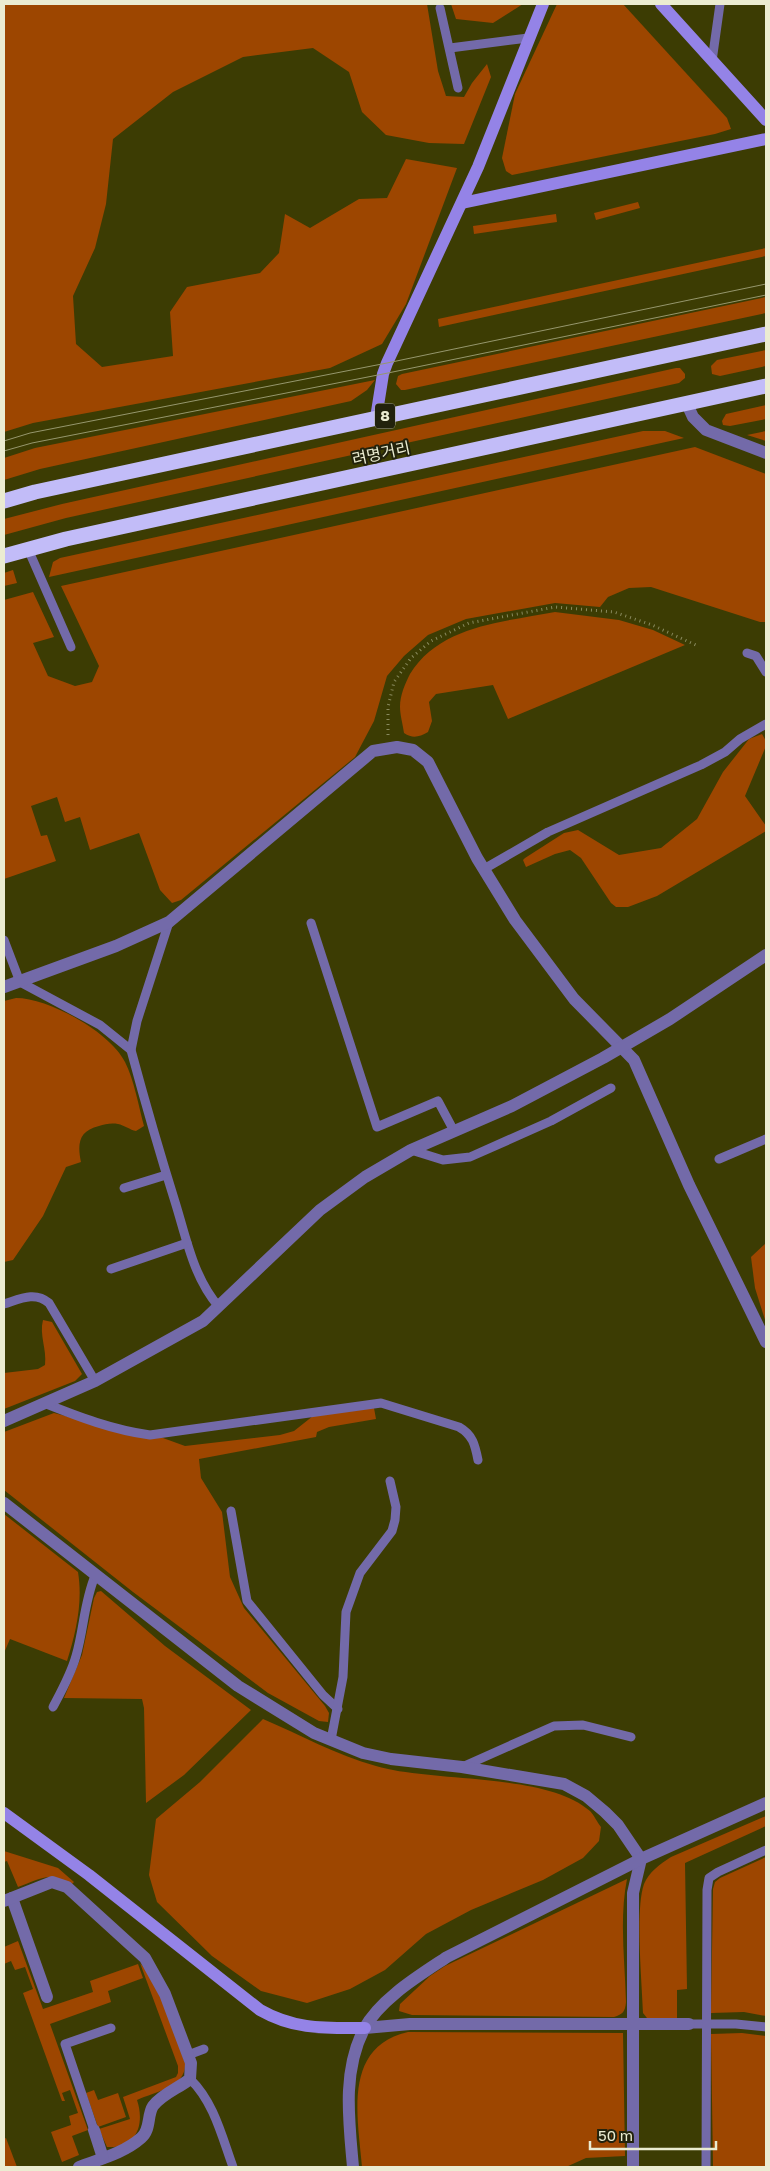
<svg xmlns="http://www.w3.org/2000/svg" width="770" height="2171" viewBox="0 0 770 2171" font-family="'Golos Text','Noto Sans KR',sans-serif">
<rect width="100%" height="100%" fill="#3c3c03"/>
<g fill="#9d4600">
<path d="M4,4H427L438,71L446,96L464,97L472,83L487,64L491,77L464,144L429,143L386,135L362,112L349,72L313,48L243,57L173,92L113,139L106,204L95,248L73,296L76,344L102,367L173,356L170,312L187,287L260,273L279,253L285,214L310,228L359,199L387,198L406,159L457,168L406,304L382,344L330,368L33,423L4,432Z"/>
<path d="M451,4H523L493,23L456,19Z"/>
<path d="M557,4H623L727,118L731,129L715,134L512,175L506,171L502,158L515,94Z"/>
<path d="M638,202L640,208L596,220L594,213Z"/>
<path d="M556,214L557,222L474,234L473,226Z"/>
<path d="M766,248V256L439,327L438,319Z"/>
<path d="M766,297V313L405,390H401L396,384L398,376L402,374Z"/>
<path d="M766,350V366L720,376L712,374L711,366L717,360Z"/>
<path d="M676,368H680L685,374V378L679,383L66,518L4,535V519L62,504Z"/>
<path d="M375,380L367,390L351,401L40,469L4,480V458L35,448Z"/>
<path d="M766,405V419L730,426L723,425L722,421L726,414Z"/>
<path d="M643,431H665L684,438L49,577L53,562L60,558Z"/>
<path d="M766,431V441L747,435Z"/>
<path d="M695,447L766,474V622H760L651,587L629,588L608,597L600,607L555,603L466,619L428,635L404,656L387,676L374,721L355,757L181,900L172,903L160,890L139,833L90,850L80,817L65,822L57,797L31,806L41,836L47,835L56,861L4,879V600L33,592L54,637L33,643L48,676L75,686L92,682L99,666L61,586Z"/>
<path d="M13,570L17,583L4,586V573Z"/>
<path d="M555,612L619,620L653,630L685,645L508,719L493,685L436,694L429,702L432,721L428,732C419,737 413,739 404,733C403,725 400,715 400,707C400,695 405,684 410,674C440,625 504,622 555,612Z"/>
<path d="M762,734L766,741V746L745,796L766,826V831L657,896L628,907H616L611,903L581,858L570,850L555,854L526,867L523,860L525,858L564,833L578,830L619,855L661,848L697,819L723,772L749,739Z"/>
<path d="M16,998C49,998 110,1032 125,1062C134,1079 139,1108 144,1126L136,1131C130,1130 124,1125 118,1124C111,1123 105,1124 99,1126C79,1131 77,1143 81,1162L66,1167L43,1216L13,1260L4,1262V1001Z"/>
<path d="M766,1243V1323L755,1288L751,1257Z"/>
<path d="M43,1320L52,1322L82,1374L75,1381L4,1409V1373L38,1369L45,1365C47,1349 39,1335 43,1320Z"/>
<path d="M374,1408L376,1419L329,1427L317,1432L316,1437L199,1459L201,1478L222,1512L230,1577L244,1608L325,1706L329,1713L328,1722L319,1721L268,1693L133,1592L4,1490V1432L54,1413L150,1438H163L185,1446L280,1435L294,1431L313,1416Z"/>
<path d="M4,1514L78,1572C83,1602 76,1633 67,1661L10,1639L4,1653Z"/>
<path d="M101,1591L165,1646L251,1710L184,1775L146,1803L144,1708L142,1699L64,1698L82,1655L94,1598L97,1592Z"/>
<path d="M263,1719C301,1735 336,1755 376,1766C433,1783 546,1772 590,1811C594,1815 597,1822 601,1827L599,1841L583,1858L543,1880L471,1910L426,1934L385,1970L350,1989L307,2003L261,1991L212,1956L157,1902L149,1875L156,1819L200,1782Z"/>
<path d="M766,1816V1826L685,1863L687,1989L677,1990V2019L647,2018L643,2013C642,1983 635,1909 644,1884C649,1872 660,1864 671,1857Z"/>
<path d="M4,1851L58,1868L74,1882L71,1885C50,1870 40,1879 18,1887L7,1861L4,1862Z"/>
<path d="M766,1857V2016L744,2012L711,2013L713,1889L715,1882L720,1878Z"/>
<path d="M627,1879C619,1919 625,1962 626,2002C625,2012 623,2014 614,2017L412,2015L399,2011L400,2004L430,1976L445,1966Z"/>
<path d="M18,1941L43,2009L93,1992L90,1981L138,1964L143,1978L108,1991L111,2002L50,2024L88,2130L72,2136L79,2155L62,2162L51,2132L71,2125L69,2116L78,2113L70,2090L62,2093L65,2101H62L23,1993L33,1989L25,1967L15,1970L11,1961L4,1964V1947Z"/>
<path d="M140,1963C164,1990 173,2030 185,2063C187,2087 155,2092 137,2100C145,2124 137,2149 107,2147L99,2129L130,2119L123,2097L176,2077L178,2073V2066Z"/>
<path d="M408,2032L623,2033L625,2156L586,2158L566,2167H362C358,2118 342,2047 408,2032Z"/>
<path d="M742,2033L766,2036V2167H713L711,2034Z"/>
<path d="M94,2090L98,2100L118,2093L126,2117L98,2127L86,2093Z"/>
<path d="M6,2138L17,2167H4V2139Z"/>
</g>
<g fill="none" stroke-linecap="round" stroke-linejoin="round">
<path stroke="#898a5e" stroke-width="3" stroke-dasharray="1 4" stroke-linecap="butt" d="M388,735V707L394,682L411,658L431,641L469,623L555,607L614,612L652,625L698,646"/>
<g stroke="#736aa9" stroke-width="9">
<path d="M440,8L458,88"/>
<path d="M450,48L528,38"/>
<path d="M712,61L720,4"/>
<path d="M28,549L71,647"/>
<path d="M747,653L756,656L766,672"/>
<path d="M484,869L548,832L701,765L725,752L740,739L766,724"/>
<path d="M311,923L377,1127L438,1101L454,1131"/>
<path d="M4,940L20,982L100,1025L131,1050L137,1021L169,922"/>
<path d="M131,1050C145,1102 160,1154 176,1205C187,1241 194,1278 219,1307"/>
<path d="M411,1150L443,1160L470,1157L551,1121L611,1088"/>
<path d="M719,1159L766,1139"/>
<path d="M124,1188L166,1175"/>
<path d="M111,1269L187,1243"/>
<path d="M4,1304C20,1299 35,1291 49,1303L95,1381"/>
<path d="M44,1403C79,1417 113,1430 150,1435L381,1403L459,1427C473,1435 475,1445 478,1460"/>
<path d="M231,1511L247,1601L323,1695L338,1709"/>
<path d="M53,1707C62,1690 71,1674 76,1656C84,1629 84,1602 95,1576"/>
<path d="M331,1740L343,1677L346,1612L360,1573L392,1531L395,1520L396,1507L390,1481"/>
<path d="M462,1767L554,1726L583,1725L631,1737"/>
<path d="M689,2024H736L766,2027"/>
<path d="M188,2055L204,2049"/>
<path d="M190,2079C214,2102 222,2137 233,2167"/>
<path d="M94,2130L65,2044L111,2028"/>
<path d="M706,2167L707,1890L709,1878L718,1872L766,1850"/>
</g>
<g stroke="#736aa9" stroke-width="12">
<path d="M687,404L693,417L706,430L766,453"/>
<path d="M4,987L116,946L169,922L373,751L397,747L413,750L428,762L477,858L515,920L574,999L634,1060L689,1185L766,1342"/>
<path d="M4,1421L95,1381L203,1321L320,1210L365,1177L411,1150L512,1106L603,1058L670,1019L766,955"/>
<path d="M4,1503L238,1686L314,1733L363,1753L391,1759L462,1767L564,1784L586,1796L605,1812L618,1825L641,1859L633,1893V2167"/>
<path d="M12,1898L47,1997"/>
<path d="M4,1901L52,1882L67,1887L145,1958L165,1994L191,2063L190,2079C179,2088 162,2094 153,2106C147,2115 151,2130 141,2138C124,2153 100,2159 79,2167"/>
<path d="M365,2028L410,2024H689"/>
<path d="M94,2130L103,2158"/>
<path d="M353,2167C349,2121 342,2072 364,2029C380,1999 420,1975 447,1957L641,1859L766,1803"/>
</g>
<g stroke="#9483e7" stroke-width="12">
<path d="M661,4L766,120"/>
<path d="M462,203L766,139"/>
<path d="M376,418L383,374L387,363L478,167L543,4"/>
<path d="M4,1813L89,1875L260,2010C295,2030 325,2028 365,2028"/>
</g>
<g stroke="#c2bcf8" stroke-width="15">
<path d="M4,501L35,492L766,334"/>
<path d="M4,556L66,539L766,386"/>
</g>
<g stroke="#96976d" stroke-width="1">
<path d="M4,441L30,433L387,363L766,284"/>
<path d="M4,451L32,443L383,374L766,295"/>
</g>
</g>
<g text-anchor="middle" stroke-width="4" stroke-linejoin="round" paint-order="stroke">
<rect fill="#22220c" stroke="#afaf96" stroke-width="1" x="375" y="403.5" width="20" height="25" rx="4"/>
<g font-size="15" font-weight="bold" fill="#ebecd1">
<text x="385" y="421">8</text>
</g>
<g font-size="16" fill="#ebecd1" stroke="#22220c">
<text transform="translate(381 453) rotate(-12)" y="6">려명거리</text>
</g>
</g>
<rect width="770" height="2171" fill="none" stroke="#ebecd1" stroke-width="10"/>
<path d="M590 2141v8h126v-8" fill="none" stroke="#ebecd1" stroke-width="2.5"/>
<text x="598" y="2141" font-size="15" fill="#ebecd1" stroke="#22220c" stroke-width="4" paint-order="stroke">50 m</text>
</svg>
